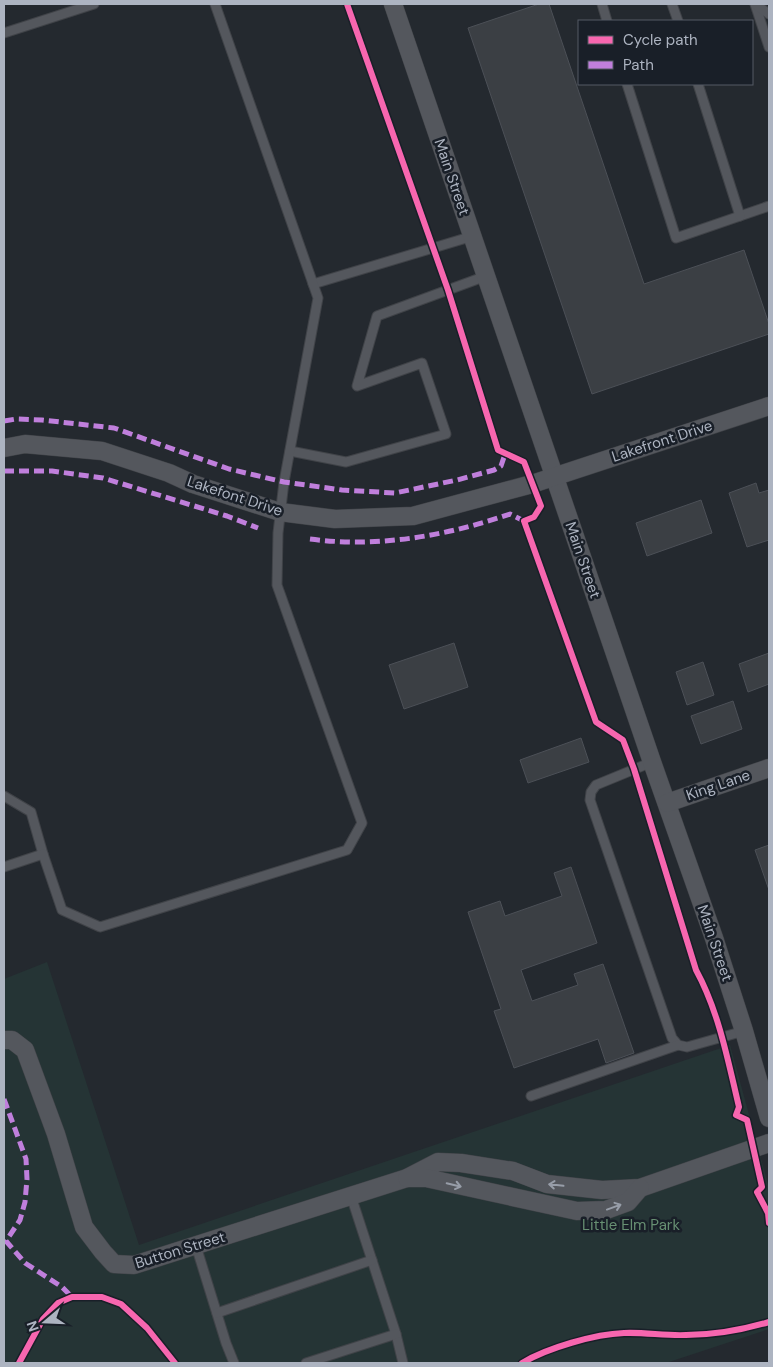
<svg xmlns="http://www.w3.org/2000/svg" width="773" height="1367" viewBox="0 0 773 1367" font-family="'DM Sans',sans-serif">
<rect width="100%" height="100%" fill="#24292f"/>
<path fill="#253435" d="M47,962L139,1245L730,1045L769,1188V1329L666,1363H4V979Z"/>
<g fill="#3b3f44" stroke="#4c5057">
<path d="M539,4H549L644,284L744,250L769,324V334L592,394L468,28Z"/>
<path d="M756,483L759,493L769,490V540L747,547L729,493Z"/>
<path d="M701,500L712,533L647,556L636,523Z"/>
<path d="M454,643L468,687L404,709L389,665Z"/>
<path d="M769,653V684L748,692L739,664Z"/>
<path d="M703,662L714,695L687,705L676,672Z"/>
<path d="M733,701L742,729L701,744L691,716Z"/>
<path d="M581,738L589,762L528,783L520,760Z"/>
<path d="M769,845V890L755,850Z"/>
<path d="M571,867L597,943L521,970L532,1001L578,985L574,974L603,964L634,1053L606,1063L598,1039L514,1068L494,1011L501,1009L468,912L500,901L505,916L562,896L554,873Z"/>
</g>
<g fill="none" stroke-linecap="round" stroke-linejoin="round">
<defs>
<g id="service">
<path d="M602,4L607,21"/>
<path d="M672,4L678,21"/>
<path d="M755,4L769,47"/>
<path d="M755,4L769,14"/>
<path d="M4,33L94,4"/>
<path d="M627,84L676,238L769,206"/>
<path d="M698,84L740,216"/>
<path d="M313,284L473,236"/>
<path d="M290,451L346,462L446,434L422,363L357,386L377,316L486,276"/>
<path d="M652,762L596,785L591,792L590,800L672,1038L678,1045L687,1047L744,1031"/>
<path d="M4,796L31,812L43,854"/>
<path d="M4,867L43,854L62,910L100,927L347,850L362,823L277,585L278,533L284,482L318,298L215,4"/>
<path d="M531,1096L678,1045"/>
<path d="M351,1196L396,1334L403,1363"/>
<path d="M196,1246L226,1343L234,1363"/>
<path d="M217,1313L372,1260"/>
<path d="M306,1363L396,1334"/>
</g>
<g id="minor">
<path d="M393,4L652,762L714,938L744,1031L769,1118"/>
<path d="M4,448L25,444L102,451L169,473L193,484L280,512L335,519L413,516L532,484L769,406"/>
<path d="M667,803L769,768"/>
<path d="M4,1040H12L25,1050L56,1134L84,1227L103,1252L114,1264L134,1265L407,1178L438,1162L461,1163L513,1171L547,1184L602,1190L640,1188L769,1143"/>
<path d="M407,1178H426L577,1211L606,1210L628,1202L640,1188"/>
</g>
</defs>
<use href="#service" stroke="#404348" stroke-width="11"/>
<use href="#minor" stroke="#404348" stroke-width="19"/>
<use href="#service" stroke="#54575d" stroke-width="9"/>
<use href="#minor" stroke="#54575d" stroke-width="18"/>
<g stroke="#c07fdc" stroke-width="5" stroke-dasharray="10 5" stroke-linecap="butt">
<path d="M4,421L16,419L42,420L114,428L229,469L284,482L342,490L395,493L457,480L494,470L501,466L505,454"/>
<path d="M4,471H52L103,478L227,516L258,528"/>
<path d="M310,539C378,548 446,536 510,514L524,521"/>
<path d="M4,1099L26,1159L27,1179L25,1202L20,1220L6,1241L25,1263L62,1287L72,1297"/>
</g>
<defs>
<g id="cycleway">
<path d="M347,4L448,290L498,450L524,462L541,506L534,517L524,521L596,722L623,740L634,769L696,970C719,1012 728,1061 739,1107L736,1115L747,1120L762,1187L757,1192L768,1213L769,1223"/>
<path d="M19,1363L43,1319L58,1303L72,1297H102L121,1304L147,1328L175,1363"/>
<path d="M522,1363C547,1348 595,1334 624,1333C645,1332 665,1336 686,1335C714,1335 742,1330 769,1322"/>
</g>
</defs>
<use href="#cycleway" stroke="#191f28" stroke-width="9"/>
<use href="#cycleway" stroke="#f766af" stroke-width="6"/>
</g>
<defs><path id="oneway-shaft" d="M-6 0H5M1.5-3L5.5 0L1.5 3" fill="none" stroke-width="1.6" stroke-linecap="round" stroke-linejoin="round" transform="scale(1.25)"/></defs>
<g stroke="#979da8">
<use href="#oneway-shaft" transform="translate(454 1185) rotate(13)"/>
<use href="#oneway-shaft" transform="translate(556 1185) rotate(-174)"/>
<use href="#oneway-shaft" transform="translate(614 1207) rotate(-20)"/>
</g>
<g text-anchor="middle" stroke-width="5" stroke-linejoin="round" paint-order="stroke">
<g font-size="15" fill="#adb4c1" stroke="#191f28">
<text transform="translate(452 177) rotate(71)" y="5">Main Street</text>
<text transform="translate(662 441) rotate(-18)" y="5">Lakefront Drive</text>
<text transform="translate(235 496) rotate(18)" y="5">Lakefont Drive</text>
<text transform="translate(583 560) rotate(71)" y="5">Main Street</text>
<text transform="translate(718 785) rotate(-19)" y="5">King Lane</text>
<text transform="translate(715 943) rotate(71)" y="5">Main Street</text>
<text transform="translate(180 1250) rotate(-17)" y="5">Button Street</text>
</g>
<g font-size="15" fill="#678f72" stroke="#191f28">
<text x="631" y="1230">Little Elm Park</text>
</g>
</g>
<rect width="773" height="1367" fill="none" stroke="#adb4c1" stroke-width="10"/>
<rect x="578" y="20" width="175" height="65" fill="#191f28" stroke="#545b65"/>
<rect x="588" y="36" width="25" height="8" fill="#f766af" stroke="#545b65"/>
<text x="623" y="45" font-size="15" fill="#adb4c1">Cycle path</text>
<rect x="588" y="61" width="25" height="8" fill="#c07fdc" stroke="#545b65"/>
<text x="623" y="70" font-size="15" fill="#adb4c1">Path</text>
<g transform="translate(45 1322) rotate(251)" stroke="#191f28" stroke-width="4" paint-order="stroke">
<path d="M0-4L9 19L0 12L-9 19Z" fill="#adb4c1"/>
<text y="-8" font-size="14" font-weight="bold" text-anchor="middle" fill="#adb4c1">N</text>
</g>
</svg>
